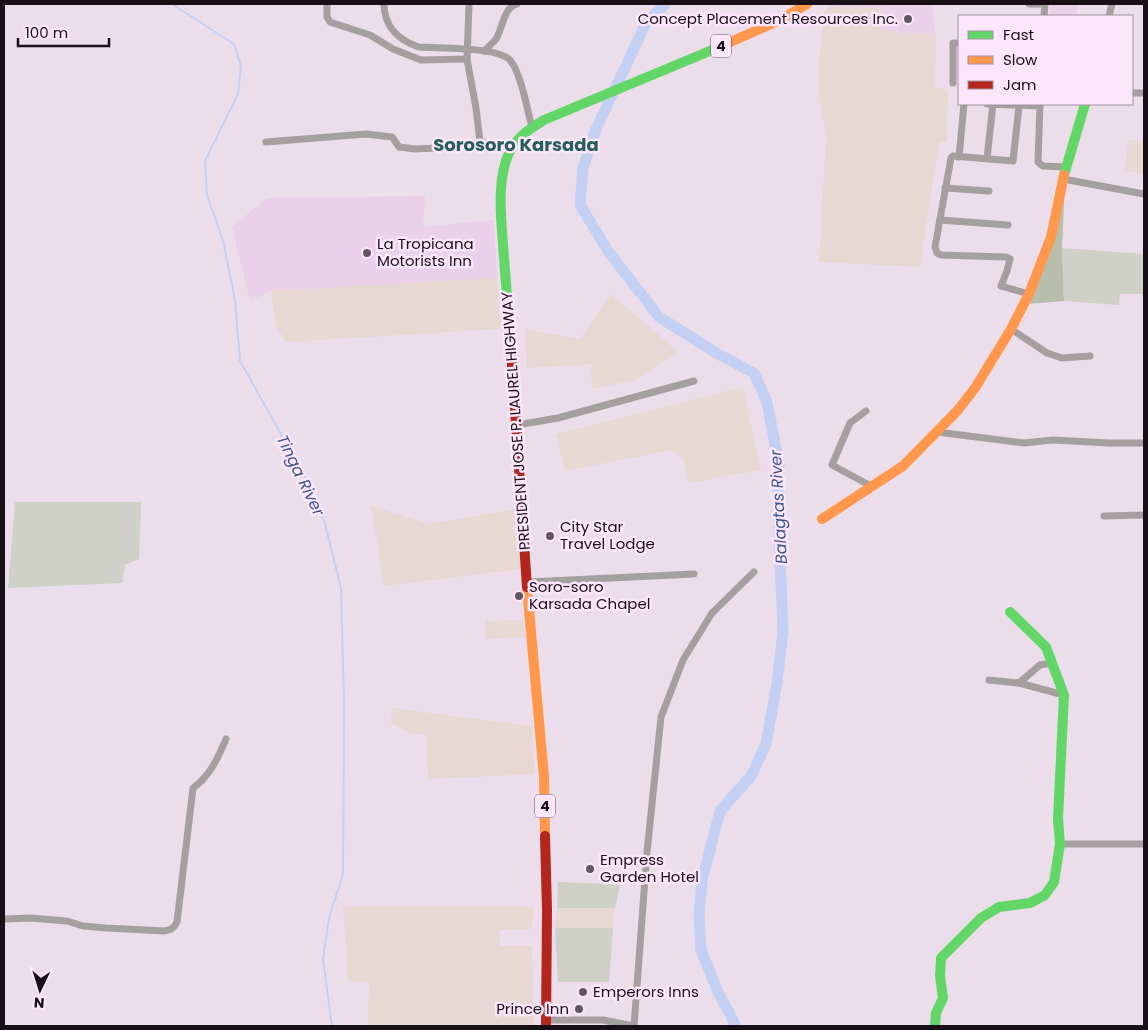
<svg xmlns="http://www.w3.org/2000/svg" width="1148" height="1030" viewBox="0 0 1148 1030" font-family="Poppins,sans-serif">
<rect width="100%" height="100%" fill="#ecddeb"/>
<g fill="#ead1e9">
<path d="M833,4H932L936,36L882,30L883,8L835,7L831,6Z"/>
<path d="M1050,4H1079L1075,16L1050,14Z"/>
<path d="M425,196L423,227L494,220L497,278L271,291L250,301L232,227L267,198Z"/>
</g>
<g fill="#e8d8d4">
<path d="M831,6L883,8L882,30L936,36L935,87L948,90L947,142H939L920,267L819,262L826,137L818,91V69L824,11Z"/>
<path d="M1128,140L1144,141V174L1125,171Z"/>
<path d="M497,278L501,329L286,342L276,326L271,291Z"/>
<path d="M611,294L678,352L636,380L592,389L591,364L527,368L525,329L580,339Z"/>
<path d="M743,387L761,470L689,483L684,460L672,450L565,471L556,434Z"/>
<path d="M371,506L430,524L515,509L521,569L384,586Z"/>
<path d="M523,620L525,637L486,639V621Z"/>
<path d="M392,708L532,726L535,774L428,779L426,735L411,733L391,723Z"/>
<path d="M343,907H533L532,929L500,930V946H532L534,1026H368L369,981H348Z"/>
<path d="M557,908H615L613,928H555Z"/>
</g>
<g fill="#cfd0c7">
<path d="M1062,248L1144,254V294H1120L1119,305L1064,301Z"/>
<path d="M15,502H141L139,559L125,565L122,583L8,588Z"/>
<path d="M558,882L620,884L615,908H557Z"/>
<path d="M555,928H613L609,982H558Z"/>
</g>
<path fill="#b9beac" d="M1065,183L1062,248L1064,301L1028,304Z"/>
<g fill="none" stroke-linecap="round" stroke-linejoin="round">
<path stroke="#c4d0f3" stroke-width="2" d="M172,4L234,44L241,66L238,94L205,161L207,195L223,241L235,300L240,361L309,484L325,524L341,588L344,703L343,874L329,918L323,959L332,1026"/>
<path stroke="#c4d0f3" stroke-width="11" d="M665,4L646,23L596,129L583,168L580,205L608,251L659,317L718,354L754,373L767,402L779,465L778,508L783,632L777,683L766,744L751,776L720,811L702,881L699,914L701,950L718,992L736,1026"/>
<g stroke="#a69fa0" stroke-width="7">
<path d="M327,4V17L330,22L370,35L393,49L421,60L467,59"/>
<path d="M384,4C384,26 398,40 419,47C438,48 498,47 510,60C521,73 527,109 532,127"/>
<path d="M469,4L467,59L476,108L480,142"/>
<path d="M1029,4H1045"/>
<path d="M1044,16L1045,4"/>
<path d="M1109,16L1112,4"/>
<path d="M484,51C488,47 493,43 496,39C503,28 503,8 517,4"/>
<path d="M953,83V43H959"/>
<path d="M1132,93H1144"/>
<path d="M987,104L1040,106"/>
<path d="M1040,104L1038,162L1043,166L1066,167"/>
<path d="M1019,106L1013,161L953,156L951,158L935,247L937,253L941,255L1006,257L1010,259L1007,271L1001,286L1029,294"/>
<path d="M266,142L366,134L392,137L399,147L415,149L462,147L480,142L511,148"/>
<path d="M959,157L964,104"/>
<path d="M987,158L993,104"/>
<path d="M1063,179L1144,194"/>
<path d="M945,188L989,191"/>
<path d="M940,220L1008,225"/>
<path d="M1011,329L1047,353L1062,358L1090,356"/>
<path d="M866,411L850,423L832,465L871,486"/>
<path d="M517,425L558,418L694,381"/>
<path d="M937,431L945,433L1024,443L1053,440L1109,443H1144"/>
<path d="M1104,516L1144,515"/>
<path d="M528,582L694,574"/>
<path d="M989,680L1019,683L1064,695"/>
<path d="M1019,683L1040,665L1051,663"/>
<path d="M1060,844H1144"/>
<path d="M4,919L30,918L67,921L83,926L106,928L164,931C171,930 174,928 177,922L193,788C210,776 218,758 226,739"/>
<path d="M546,1020H603L634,1026"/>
<path d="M634,1026L647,852L661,717L683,660L712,613L754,572"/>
</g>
<g stroke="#63d668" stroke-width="10">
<path d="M1064,175L1085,104"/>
<path d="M510,335C508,309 506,283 504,258C502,226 495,180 510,151C517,137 531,128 544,120L717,48"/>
<path d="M935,1026L936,1013L943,998L940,976L941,958L981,918L999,907L1030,903L1045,895L1054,882L1060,844L1058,819L1064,695L1046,647L1010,612"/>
</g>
<g stroke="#ff974d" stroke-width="10">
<path d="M717,48L780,20L807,4"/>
<path d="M822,519L903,466L958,410L975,388L1011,329L1029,294L1051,237L1064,175"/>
<path d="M527,587L544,777L545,836"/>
</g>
<g stroke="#b3261e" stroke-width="10">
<path d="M510,335L527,587"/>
<path d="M545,836L547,910L546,1026"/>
</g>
</g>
<g fill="#625761" stroke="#fce6fb" stroke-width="2">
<circle cx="908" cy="19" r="5"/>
<circle cx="367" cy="253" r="5"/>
<circle cx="550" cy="536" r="5"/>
<circle cx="519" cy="596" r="5"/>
<circle cx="590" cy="869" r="5"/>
<circle cx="583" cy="992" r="5"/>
<circle cx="579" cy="1009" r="5"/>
</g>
<g text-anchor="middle" stroke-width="5" stroke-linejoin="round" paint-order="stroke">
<g fill="#fce6fb" stroke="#5c505b" stroke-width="1">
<rect x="711" y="34.5" width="20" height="23" rx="4"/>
<rect x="535" y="794.5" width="20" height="23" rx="4"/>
</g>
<g font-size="14" font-weight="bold" fill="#180f17">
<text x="721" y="51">4</text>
<text x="545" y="811">4</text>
</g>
<g font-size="15" fill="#180f17" stroke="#fce6fb" text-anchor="start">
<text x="898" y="24" text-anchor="end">Concept Placement Resources Inc.</text>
<text x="377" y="249">La Tropicana<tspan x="377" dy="17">Motorists Inn</tspan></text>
<text x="560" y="532">City Star<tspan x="560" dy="17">Travel Lodge</tspan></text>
<text x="529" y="592">Soro-soro<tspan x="529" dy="17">Karsada Chapel</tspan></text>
<text x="600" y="865">Empress<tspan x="600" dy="17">Garden Hotel</tspan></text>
<text x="593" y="997">Emperors Inns</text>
<text x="569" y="1014" text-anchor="end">Prince Inn</text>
</g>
<g font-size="15" fill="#180f17" stroke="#fce6fb">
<text transform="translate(516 421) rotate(-94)" y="5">PRESIDENT JOSE P. LAUREL HIGHWAY</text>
</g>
<g font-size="16" font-style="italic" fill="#3a568e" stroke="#fce6fb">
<text transform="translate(301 475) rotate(64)" y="6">Tinga River</text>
<text transform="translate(778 507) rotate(-93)" y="6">Balagtas River</text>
</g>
<g font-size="18" font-weight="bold" fill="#265f59" stroke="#fce6fb">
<text x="516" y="151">Sorosoro Karsada</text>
</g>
</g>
<rect width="1148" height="1030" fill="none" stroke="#180f17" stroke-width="10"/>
<rect x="958" y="15" width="175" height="90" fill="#fce6fb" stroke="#a190a0"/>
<rect x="968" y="31" width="25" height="8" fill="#63d668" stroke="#a190a0"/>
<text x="1003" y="40" font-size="15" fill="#180f17">Fast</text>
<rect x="968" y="56" width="25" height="8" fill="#ff974d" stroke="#a190a0"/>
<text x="1003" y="65" font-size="15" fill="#180f17">Slow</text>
<rect x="968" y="81" width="25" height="8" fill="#b3261e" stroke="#a190a0"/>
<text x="1003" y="90" font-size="15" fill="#180f17">Jam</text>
<g transform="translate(40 990) rotate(184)" stroke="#fce6fb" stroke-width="4" paint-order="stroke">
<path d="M0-4L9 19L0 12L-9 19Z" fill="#180f17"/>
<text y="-8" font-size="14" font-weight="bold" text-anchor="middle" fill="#180f17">N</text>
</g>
<path d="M18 38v8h91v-8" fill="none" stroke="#180f17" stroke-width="2.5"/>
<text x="25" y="38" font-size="15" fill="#180f17" stroke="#fce6fb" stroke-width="4" paint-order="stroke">100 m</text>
</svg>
